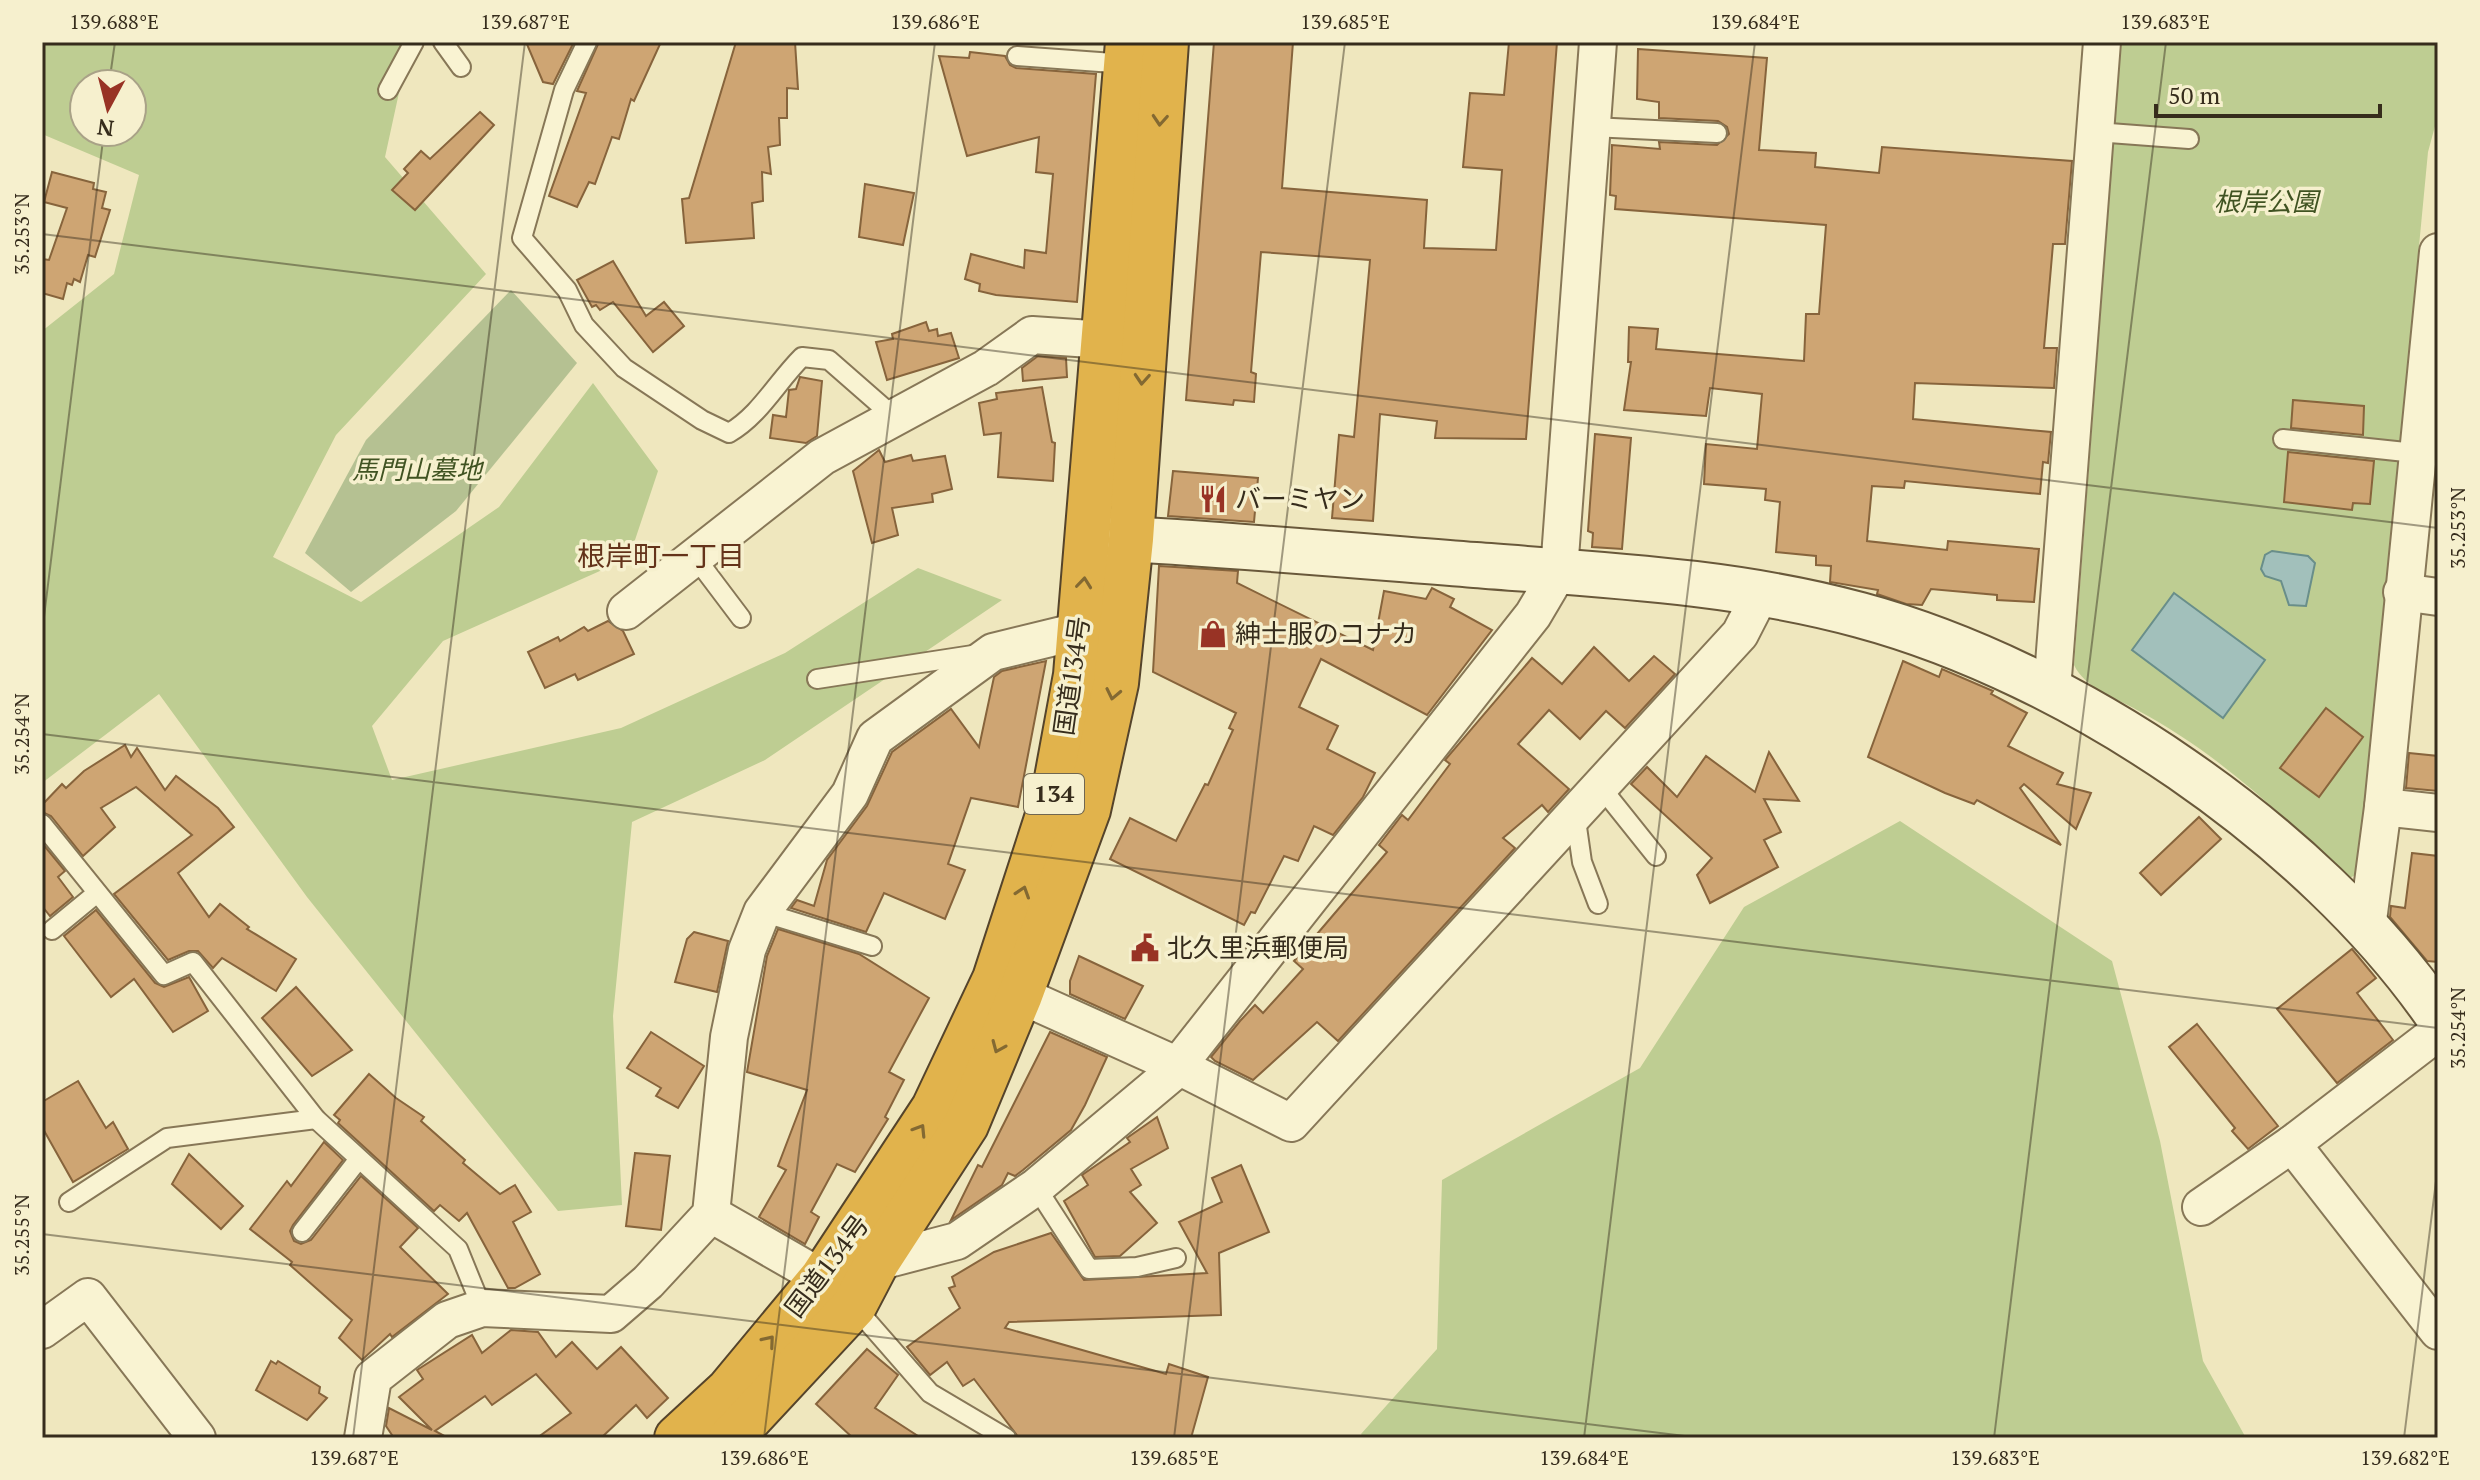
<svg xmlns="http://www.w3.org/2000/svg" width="2480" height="1480" viewBox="0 0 2480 1480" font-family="'PT Serif','Noto Sans JP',serif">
<rect width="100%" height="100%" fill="#efe7be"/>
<g fill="#becd92" fill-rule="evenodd">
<path d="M42,42H410L385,157L486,274L336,435L273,557L361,602L499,507L593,383L658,471L629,558L443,641L372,726L392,780L621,728L785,653L918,568L1002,600L765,760L632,822L613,1016L622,1205L558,1211L307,897L159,694L42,783V331L114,274L139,175L42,134ZM84,84H132V132H84Z"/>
<path d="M2121,42H2438V115L2428,152L2359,873L2348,879C2283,815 2218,753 2137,710C2114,697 2085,688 2074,665Z"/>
<path d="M1900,821L2112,961L2160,1141L2203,1361L2246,1438H1364L1361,1434L1437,1349L1442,1180L1640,1068L1744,907Z"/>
</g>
<path fill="#b5c192" d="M511,290L577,363L456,511L351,592L305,553L366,440Z"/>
<g fill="#a2c0bb" stroke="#698e8a" stroke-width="2">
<path d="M2272,551L2308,556L2315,563L2306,606L2289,605L2281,581L2265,576L2261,569L2265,555Z"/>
<path d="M2174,593L2265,660L2223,718L2132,650Z"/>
</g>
<g fill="#cea573" stroke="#87643c" stroke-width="2">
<path d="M526,42H574L553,84L543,82Z"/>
<path d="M599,42H661L634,101L631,99L619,139L612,137L595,184L589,182L577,207L549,196L586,93L577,91Z"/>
<path d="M736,42H795L798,89L787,88V118H779L780,145L768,147L771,174L762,172L763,201L752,203L754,238L686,243L682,199L689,198Z"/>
<path d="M1214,42H1293L1282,188L1427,200L1424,248L1496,250L1502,170L1463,167L1470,93L1504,95L1509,42H1557L1526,439L1435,438L1437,421L1380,414L1373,521L1332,518L1339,435L1354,437L1370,260L1261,252L1251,372L1256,374L1254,402L1234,400L1233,405L1186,400Z"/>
<path d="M1638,49L1767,58L1759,150L1816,153L1815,167L1879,173L1882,147L2072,161L2065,244H2053L2044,348H2057L2054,388L1915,383L1913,419L2051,432L2048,463L2043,462L2040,494L1905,481L1904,488L1872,486L1867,541L1947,550L1948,541L2039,549L2034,602L1997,600V595L1931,589L1922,605L1906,604L1877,594L1878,590L1830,582L1831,566L1816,565V556L1776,552L1780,502L1765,500L1766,489L1704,484L1706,444L1757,449L1762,394L1710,388L1706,416L1624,410L1631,362H1628L1629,327L1658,329L1656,349L1804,361L1806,314H1819L1826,225L1615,209L1616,196L1610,195L1612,145L1660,149L1659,142L1717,145L1729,134L1727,127L1718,121L1659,118V102L1637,99Z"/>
<path d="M970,52L1005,56L1010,65L1016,68L1096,74L1077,302L996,295L979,291L980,284L965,279L971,254L1024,268L1025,250L1046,253L1053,174L1036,172L1039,137L967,156L939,56L969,58Z"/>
<path d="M480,112L494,125L415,210L392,190L408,173L404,169L421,151L430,159Z"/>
<path d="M52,172L94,183L93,189L106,192L102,208L110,210L95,257L88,255L80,282L74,279L72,285L67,283L63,299L42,293V259L49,260L67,208L44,202Z"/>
<path d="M865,184L914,193L903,245L859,237Z"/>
<path d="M613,261L646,316L664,302L684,326L653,352L613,302L600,310L596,305L592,307L577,280Z"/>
<path d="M926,322L929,331L937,329L938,336L951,333L959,358L887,380L876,342L893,339L892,334Z"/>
<path d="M1038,356L1066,358L1067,377L1023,381L1022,368Z"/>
<path d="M800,377L822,381L817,436L806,443L770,438L773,415L786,417L789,390L796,389Z"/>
<path d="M1042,387L1052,442L1055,443L1053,481L998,477L1001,433L984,435L979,403L997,399L996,393Z"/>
<path d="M2293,400L2364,406L2363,435L2291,428Z"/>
<path d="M1595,434L1631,438L1622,549L1592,547L1593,533L1588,531Z"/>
<path d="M879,450L885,462L911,455L913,461L945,456L952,489L932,494L933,502L892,508L898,535L872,543L853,471Z"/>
<path d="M2288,452L2374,461L2370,504L2353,503L2352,510L2284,502Z"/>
<path d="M1173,471L1258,478L1254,522L1168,516Z"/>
<path d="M1159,566L1238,571L1237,583L1373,650L1384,591L1426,599L1432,588L1454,599L1450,607L1492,630L1427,715L1321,659L1299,707L1338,726L1327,749L1375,773L1363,797L1333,835L1314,826L1298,861L1284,856L1255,913L1251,912L1244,925L1110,859L1130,818L1176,841L1205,784L1208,785L1233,730L1229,728L1236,713L1153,672Z"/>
<path d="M608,621L623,631L634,654L578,680L575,674L545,688L528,652L558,637L560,641L584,627L588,631Z"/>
<path d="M1594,647L1629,681L1654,656L1675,674L1625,728L1606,711L1580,739L1549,710L1518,744L1569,789L1548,812L1542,805L1503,838L1515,848L1338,1041L1317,1022L1253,1080L1215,1061L1211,1057L1240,1021L1255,1005L1263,1013L1303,969L1294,961L1387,852L1379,845L1402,815L1408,820L1450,764L1445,760L1532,658L1562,684Z"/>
<path d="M1046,661L1018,807L971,798L948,864L965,870L945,919L884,893L866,932L791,908L797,900L814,906L827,860L867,806L892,752L951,709L979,747L994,677L1002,671Z"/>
<path d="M1903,661L1939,677L1942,669L1993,691L1991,694L2027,713L2008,746L2063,773L2057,784L2091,793L2076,829L2024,784L2020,788L2061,845L1977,800L1974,804L1945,793L1868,757Z"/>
<path d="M2326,708L2363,737L2319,797L2280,768Z"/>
<path d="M125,745L131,757L137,748L165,790L176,776L218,808L234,827L178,873L209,917L220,904L249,927L247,929L296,959L276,991L222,958L213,968L198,951H189L168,960L114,894L192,835L136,787L101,808L115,827L83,856L51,816L42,812V805L62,784L66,788L84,771Z"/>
<path d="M1769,752L1799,801L1764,799L1781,832L1764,840L1778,867L1710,903L1697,875L1712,858L1631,784L1647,767L1677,797L1706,756L1755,792Z"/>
<path d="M2409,753L2438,756V791L2406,788Z"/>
<path d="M2199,817L2221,839L2161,895L2140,873Z"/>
<path d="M42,843L65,871L58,877L73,897L50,916L42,906Z"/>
<path d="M2412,853L2438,856V962L2427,961L2390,917L2391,906L2405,908Z"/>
<path d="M96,910L155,983L164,987L189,977L208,1011L173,1032L134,979L111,997L64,936Z"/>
<path d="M778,929L859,954L929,998L889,1072L904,1080L885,1117L888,1119L855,1172L837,1164L811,1212L819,1217L805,1244L759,1217L786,1170L778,1166L807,1090L747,1072L767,956Z"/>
<path d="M694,932L728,941L717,992L675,982L687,939Z"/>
<path d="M2352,949L2376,978L2357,993L2393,1040L2337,1083L2277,1009Z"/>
<path d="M1079,956L1143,986L1125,1019L1070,994V981Z"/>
<path d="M296,987L352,1050L312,1076L262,1018Z"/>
<path d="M2197,1024L2278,1126L2248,1149L2232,1131L2235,1128L2169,1047Z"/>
<path d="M651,1032L704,1066L678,1108L656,1096L661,1088L627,1068Z"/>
<path d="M1050,1032L1107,1057L1085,1105L1071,1130L1023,1170L1015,1176L1008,1173L1002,1185L951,1220L978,1165L982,1167Z"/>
<path d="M369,1074L396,1098L424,1117L421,1121L465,1160L463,1163L500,1194L515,1185L531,1212L513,1222L540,1274L515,1288H508L467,1213L459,1221L440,1205L434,1211L338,1123L340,1120L334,1115Z"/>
<path d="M78,1081L106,1128L113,1122L128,1149L73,1182L42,1127V1102Z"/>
<path d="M1157,1117L1168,1148L1131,1169L1141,1185L1130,1192L1157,1223L1120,1256L1095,1257L1064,1201L1088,1185L1082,1175L1130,1142L1127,1138Z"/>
<path d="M324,1142L343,1160L293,1225L290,1231L294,1241L301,1244L311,1240L361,1176L418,1228L400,1247L448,1294L392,1337L390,1334L362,1360L339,1338L352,1320L290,1265L292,1262L250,1229L287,1181L291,1186Z"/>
<path d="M635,1153L670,1156L661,1230L626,1226Z"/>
<path d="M189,1154L243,1206L221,1229L172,1184Z"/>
<path d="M1241,1165L1269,1232L1219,1253L1221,1315L1009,1322L1005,1328L1166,1374L1169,1364L1208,1377L1191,1438H1019L974,1379L963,1386L947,1362L930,1375L907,1347L960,1308L949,1288L955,1286L952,1277L994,1252L1051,1233L1084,1280L1207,1273L1179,1222L1222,1202L1212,1178Z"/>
<path d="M511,1330L538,1332L556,1357L572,1342L597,1369L621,1347L668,1398L647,1418L636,1405L601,1438H537L571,1413L536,1374L492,1405L485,1396L435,1431L448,1438H394L386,1426L389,1408L432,1430L399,1397L423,1379L417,1370L472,1335L482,1353Z"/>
<path d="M867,1349L898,1375L875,1408L921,1438H853L816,1404Z"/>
<path d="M271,1361L276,1364L278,1361L320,1387L319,1393L327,1398L307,1420L256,1390Z"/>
</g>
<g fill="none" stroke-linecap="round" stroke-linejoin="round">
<defs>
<g id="lane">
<path d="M443,42L461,67"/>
<path d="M587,42L564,90L522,238L567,290L584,325L624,368L702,420L729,433C760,415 776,383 802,357L829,360L893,416"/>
<path d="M1017,56L1127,64"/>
<path d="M388,90L414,42"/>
<path d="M1592,127L1717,133"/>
<path d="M2096,132L2189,139"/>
<path d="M2283,439L2415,453"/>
<path d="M695,557L741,618"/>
<path d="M817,679L979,654"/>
<path d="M1600,786L1656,856"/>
<path d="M1575,813L1582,862L1598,904"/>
<path d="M42,824L164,975L193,962L316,1119L458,1249L482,1308"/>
<path d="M762,912L872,946"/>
<path d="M52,930L97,893"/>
<path d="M1036,1187L1089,1269L1137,1267L1176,1258"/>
<path d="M69,1202L167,1138L316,1119"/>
<path d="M302,1232L358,1160"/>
<path d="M854,1306L930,1393L1006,1438"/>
</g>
<g id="street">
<path d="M2402,592L2438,597"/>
<path d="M626,611L822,457L986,368L1032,335L1106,340"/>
<path d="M2052,690L2102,42"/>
<path d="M2383,807L2438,252"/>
<path d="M2367,928L2383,807L2438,813"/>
<path d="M1020,995L1176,1065L1291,1123L1740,634L1761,593"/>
<path d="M2438,1032L2292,1144L2438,1331"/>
<path d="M2201,1207L2292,1144"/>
<path d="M711,1214L822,1278"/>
<path d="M877,1262L957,1241L1036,1187L1172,1073L1533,615L1559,571L1598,42"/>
<path d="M42,1330L88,1297L197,1438"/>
<path d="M363,1438L373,1378L447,1320L482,1308L611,1314L648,1282L711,1214L729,1037L747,950L762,912L850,794L875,738L993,652L1079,631"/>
</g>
<path id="secondary" d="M1095,537C1222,544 1349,555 1475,565C1603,575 1736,581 1860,615C2072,672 2313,835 2438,1016"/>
<g id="highway">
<path d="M677,1438L728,1391L822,1278L934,1108L995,979L1053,800L1076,675L1128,42"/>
<path d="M731,1438L854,1306L877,1262L966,1125L1020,995L1088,810L1116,683L1131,539L1166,42"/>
</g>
</defs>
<use href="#lane" stroke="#877757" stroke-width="22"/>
<use href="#street" stroke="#877757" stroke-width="40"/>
<use href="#secondary" stroke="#69583a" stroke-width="48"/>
<use href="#highway" stroke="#55442b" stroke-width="48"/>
<use href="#lane" stroke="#f9f3d2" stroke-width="18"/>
<use href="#street" stroke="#f9f3d2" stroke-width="36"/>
<use href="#secondary" stroke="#f9f3d2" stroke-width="44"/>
<use href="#highway" stroke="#e1b34c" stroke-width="44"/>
</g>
<defs><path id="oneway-chevron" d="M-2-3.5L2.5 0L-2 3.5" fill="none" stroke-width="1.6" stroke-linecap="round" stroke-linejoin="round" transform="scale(2)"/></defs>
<g stroke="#836932">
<use href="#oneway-chevron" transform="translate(1160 120) rotate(94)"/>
<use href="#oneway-chevron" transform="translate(1142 379) rotate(94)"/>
<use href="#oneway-chevron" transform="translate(1084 583) rotate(-84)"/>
<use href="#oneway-chevron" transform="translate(1113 694) rotate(102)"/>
<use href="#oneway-chevron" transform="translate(1023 892) rotate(-72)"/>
<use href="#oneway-chevron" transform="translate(998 1047) rotate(113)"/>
<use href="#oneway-chevron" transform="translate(920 1130) rotate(-58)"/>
<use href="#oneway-chevron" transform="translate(769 1341) rotate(-50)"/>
</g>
<path fill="none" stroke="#362c1c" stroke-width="2" stroke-opacity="0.45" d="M109,84L115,42M42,234L2438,528M42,633L104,132M42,734L2438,1028M42,1234L1701,1438M353,1438L525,42M764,1438L935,42M1174,1438L1345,42M1584,1438L1755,42M1994,1438L2166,42M2404,1438L2438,1165"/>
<defs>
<symbol id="restaurant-bare" viewBox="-9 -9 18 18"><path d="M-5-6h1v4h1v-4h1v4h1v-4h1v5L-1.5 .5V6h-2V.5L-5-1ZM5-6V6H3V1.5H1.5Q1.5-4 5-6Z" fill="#983325" stroke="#f6f0ce" stroke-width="2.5" paint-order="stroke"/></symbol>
<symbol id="shop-bare" viewBox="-9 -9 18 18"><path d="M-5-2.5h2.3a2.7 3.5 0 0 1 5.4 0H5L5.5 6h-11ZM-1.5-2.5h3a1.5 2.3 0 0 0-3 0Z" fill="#983325" stroke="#f6f0ce" stroke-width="2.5" paint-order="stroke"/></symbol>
<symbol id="civic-bare" viewBox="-9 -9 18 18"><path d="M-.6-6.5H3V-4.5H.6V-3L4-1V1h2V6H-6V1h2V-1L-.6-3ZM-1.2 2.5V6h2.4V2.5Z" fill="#983325" stroke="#f6f0ce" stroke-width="2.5" paint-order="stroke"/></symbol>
</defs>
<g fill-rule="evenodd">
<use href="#restaurant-bare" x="1193" y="479" width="40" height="40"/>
<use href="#shop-bare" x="1193" y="614" width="40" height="40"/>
<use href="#civic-bare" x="1125" y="928" width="40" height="40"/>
</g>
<g text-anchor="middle" stroke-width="7" stroke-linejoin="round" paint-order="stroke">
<rect fill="#f6f0ce" stroke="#706751" stroke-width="2" x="1024" y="774" width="60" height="40" rx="6"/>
<g font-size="24" font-weight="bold" fill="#362c1c">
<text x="1054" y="802">134</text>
</g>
<g font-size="26" font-style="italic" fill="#405322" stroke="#f6f0ce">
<text x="2266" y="211">根岸公園</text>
<text x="417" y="479">馬門山墓地</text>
</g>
<g font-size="26" fill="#362c1c" stroke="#f6f0ce" text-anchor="start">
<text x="1235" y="508">バーミヤン</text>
<text x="1235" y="643">紳士服のコナカ</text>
<text x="1167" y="957">北久里浜郵便局</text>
</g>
<g font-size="26" fill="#362c1c" stroke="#f6f0ce">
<text transform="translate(1072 676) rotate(-82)" y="9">国道134号</text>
<text transform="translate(827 1266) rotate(-53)" y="9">国道134号</text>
</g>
<g font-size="28" fill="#64331a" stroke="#f6f0ce">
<text x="661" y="566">根岸町一丁目</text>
</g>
</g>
<rect width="2480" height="1480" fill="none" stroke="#f6f0ce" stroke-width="88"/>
<g transform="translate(108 108) rotate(187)"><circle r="38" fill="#f6f0ce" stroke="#a9a287" stroke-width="2"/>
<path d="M0-6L14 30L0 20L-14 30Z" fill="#983325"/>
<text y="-12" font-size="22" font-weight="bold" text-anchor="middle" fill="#362c1c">N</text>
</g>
<path d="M2156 104v12h224v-12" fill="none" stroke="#362c1c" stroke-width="4"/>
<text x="2168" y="104" font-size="24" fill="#362c1c" stroke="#f6f0ce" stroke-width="6" paint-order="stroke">50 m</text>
<rect x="44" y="44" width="2392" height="1392" fill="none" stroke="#362c1c" stroke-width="3"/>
<g font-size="20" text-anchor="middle" fill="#362c1c">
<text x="114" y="29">139.688°E</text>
<text x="525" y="29">139.687°E</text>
<text x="935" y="29">139.686°E</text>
<text x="1345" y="29">139.685°E</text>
<text x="1755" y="29">139.684°E</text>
<text x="2165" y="29">139.683°E</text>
<text transform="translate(22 234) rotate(-90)" y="7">35.253°N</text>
<text transform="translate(2458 528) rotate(-90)" y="7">35.253°N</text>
<text transform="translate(22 734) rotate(-90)" y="7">35.254°N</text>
<text transform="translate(2458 1028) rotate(-90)" y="7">35.254°N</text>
<text transform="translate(22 1235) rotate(-90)" y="7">35.255°N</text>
<text x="354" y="1465">139.687°E</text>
<text x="764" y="1465">139.686°E</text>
<text x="1174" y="1465">139.685°E</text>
<text x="1584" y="1465">139.684°E</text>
<text x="1995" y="1465">139.683°E</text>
<text x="2405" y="1465">139.682°E</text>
</g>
</svg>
